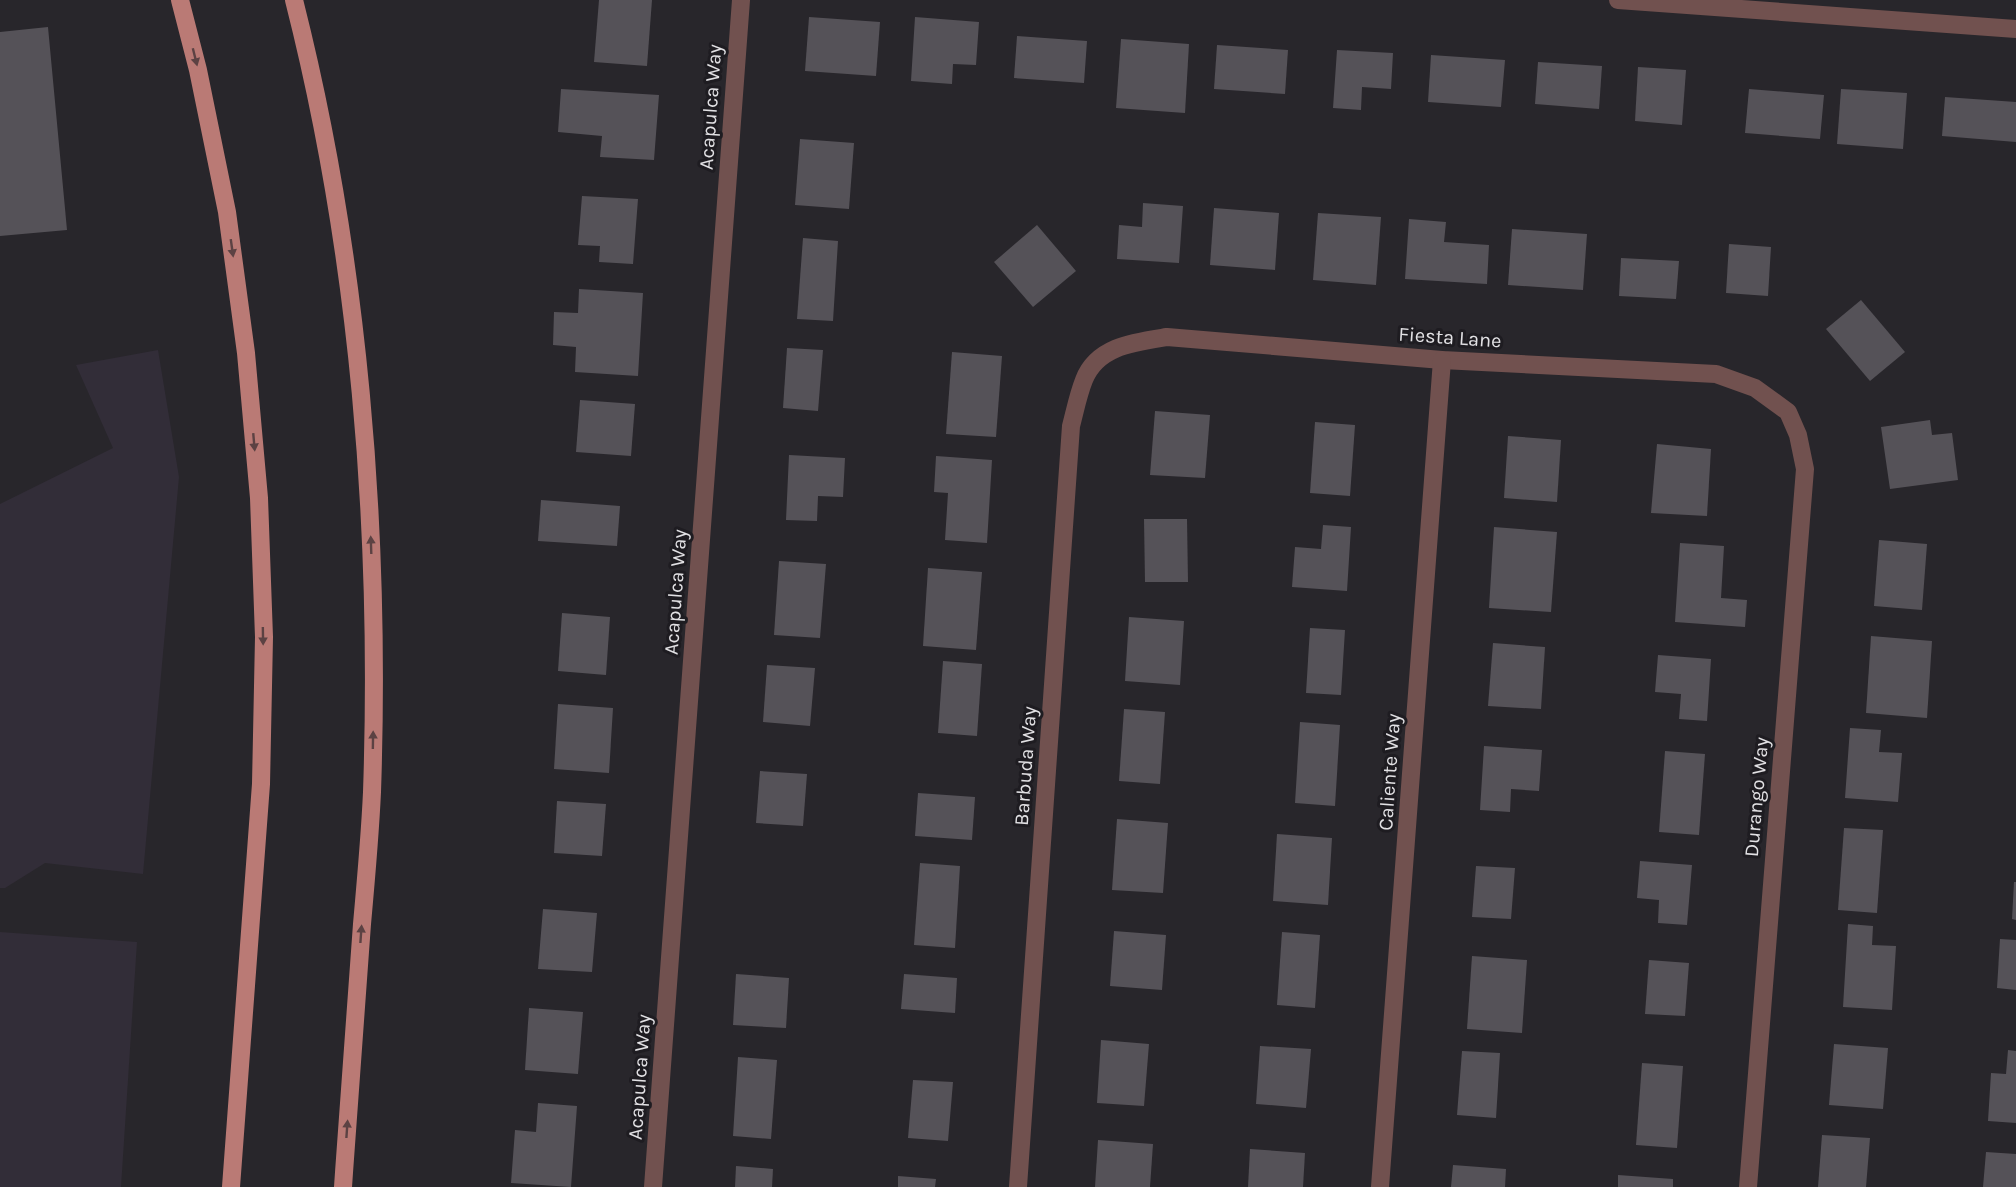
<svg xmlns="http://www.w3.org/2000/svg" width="2016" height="1187" viewBox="0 0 2016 1187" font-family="Karla,sans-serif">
<rect width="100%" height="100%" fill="#28262b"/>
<g fill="#322d38">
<path d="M158,350L179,477L143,874L45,863L5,888H0V504L113,448L76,365Z"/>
<path d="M0,932L137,942L121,1187H0Z"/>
</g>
<g fill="#555258">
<path d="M599,0H652L647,66L594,62Z"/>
<path d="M809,17L880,22L876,76L805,71Z"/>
<path d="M915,17L979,22L976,65L953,64L952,84L911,81Z"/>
<path d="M48,27L67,230L0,236V32Z"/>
<path d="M1017,36L1087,41L1084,83L1014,78Z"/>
<path d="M1121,39L1189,44L1185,113L1116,108Z"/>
<path d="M1217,45L1288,50L1285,94L1214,89Z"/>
<path d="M1337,50L1393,53L1391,89L1362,87L1361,110L1333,108Z"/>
<path d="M1431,55L1505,60L1501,107L1428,102Z"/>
<path d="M1538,62L1602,66L1599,109L1535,104Z"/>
<path d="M1638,67L1686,70L1682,125L1635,121Z"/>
<path d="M561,89L659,95L654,160L600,157L602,136L558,132Z"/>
<path d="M1749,89L1824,95L1820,139L1745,133Z"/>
<path d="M1841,89L1907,93L1903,149L1837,144Z"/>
<path d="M1945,97L2016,102V142L1942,136Z"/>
<path d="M800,139L854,143L849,209L795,205Z"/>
<path d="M582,196L638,199L633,264L599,262L600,246L578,245Z"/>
<path d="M1143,203L1183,206L1179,263L1117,259L1119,225L1142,227Z"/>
<path d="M1214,208L1279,213L1275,270L1210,265Z"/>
<path d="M1318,213L1381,217L1376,285L1313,280Z"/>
<path d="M1409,219L1446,222L1444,242L1489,245L1487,284L1405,279Z"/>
<path d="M1037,225L1076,271L1033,307L994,262Z"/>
<path d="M1512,229L1587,234L1583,290L1508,285Z"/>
<path d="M803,238L838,241L833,321L797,319Z"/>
<path d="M1729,244L1771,247L1768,296L1726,293Z"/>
<path d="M1621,258L1679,261L1676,299L1619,296Z"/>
<path d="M579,289L643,293L638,376L575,372L576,347L553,345L554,312L578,313Z"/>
<path d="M1861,300L1905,352L1870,381L1826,329Z"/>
<path d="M787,348L823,350L818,411L783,408Z"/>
<path d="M952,352L1002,356L996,437L946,434Z"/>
<path d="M580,400L635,404L631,456L576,452Z"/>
<path d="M1155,411L1210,415L1205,478L1150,475Z"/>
<path d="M1930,420L1932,435L1952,433L1958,480L1890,489L1881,427Z"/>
<path d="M1315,422L1355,425L1350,496L1310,493Z"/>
<path d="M1508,436L1561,440L1557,502L1504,498Z"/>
<path d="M1657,444L1711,449L1707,516L1651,513Z"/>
<path d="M789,455L845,458L843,497L818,496L817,521L786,520Z"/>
<path d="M936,456L992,460L987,543L945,540L948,493L934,492Z"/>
<path d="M541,500L620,506L617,546L538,541Z"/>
<path d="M1144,519H1187L1188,582H1145Z"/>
<path d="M1323,525L1351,527L1347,591L1292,587L1295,547L1321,549Z"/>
<path d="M1494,527L1557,532L1551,612L1489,608Z"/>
<path d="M1879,540L1927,544L1922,610L1874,606Z"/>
<path d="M1680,543L1724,546L1721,598L1747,600L1745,627L1675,622Z"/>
<path d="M779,561L826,564L820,638L774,635Z"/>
<path d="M928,568L982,572L976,650L923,646Z"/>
<path d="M562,613L610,617L606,675L558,671Z"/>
<path d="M1129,617L1184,621L1180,685L1125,681Z"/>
<path d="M1310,628L1345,630L1341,695L1306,693Z"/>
<path d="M1871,636L1932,641L1927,718L1866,713Z"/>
<path d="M1493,643L1545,647L1541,709L1488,706Z"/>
<path d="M1658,655L1711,659L1707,721L1679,719L1681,694L1655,692Z"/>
<path d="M943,661L982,664L977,736L938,733Z"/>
<path d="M767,665L815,668L810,726L763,722Z"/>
<path d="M558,704L613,708L609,773L554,769Z"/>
<path d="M1124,709L1165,712L1160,784L1119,781Z"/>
<path d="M1300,722L1340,725L1335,806L1295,803Z"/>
<path d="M1850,728L1881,730L1879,752L1902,753L1898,802L1845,798Z"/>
<path d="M1484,746L1542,750L1539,791L1511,789L1510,812L1480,810Z"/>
<path d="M1665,751L1705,754L1699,835L1659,832Z"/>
<path d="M760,771L807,774L803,826L756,823Z"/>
<path d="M918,793L975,797L972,840L915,836Z"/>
<path d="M557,801L606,804L602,856L554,853Z"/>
<path d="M1117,819L1168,823L1163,893L1112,890Z"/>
<path d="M1844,828L1883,830L1877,913L1838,910Z"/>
<path d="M1277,834L1332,838L1328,905L1273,901Z"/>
<path d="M1640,861L1692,865L1687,925L1658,923L1659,900L1637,898Z"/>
<path d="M920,863L960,866L955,948L914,945Z"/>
<path d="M1476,866L1515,868L1511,919L1472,917Z"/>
<path d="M2014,882H2016V920L2012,919Z"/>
<path d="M543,909L597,913L592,972L538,969Z"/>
<path d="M1848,924L1873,926L1872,945L1896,946L1892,1010L1843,1007Z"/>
<path d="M1114,931L1166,935L1162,990L1110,986Z"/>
<path d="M1282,932L1320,935L1315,1008L1277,1005Z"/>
<path d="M2000,939L2016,940V990L1997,988Z"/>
<path d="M1472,956L1527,960L1522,1033L1467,1029Z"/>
<path d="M1649,960L1689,963L1685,1016L1645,1014Z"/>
<path d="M736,974L789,978L786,1028L733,1025Z"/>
<path d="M904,974L957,978L955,1013L901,1009Z"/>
<path d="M529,1008L583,1012L578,1074L525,1070Z"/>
<path d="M1101,1040L1149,1044L1144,1106L1097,1103Z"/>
<path d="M1834,1044L1888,1048L1883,1109L1829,1105Z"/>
<path d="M1260,1046L1311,1049L1306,1108L1256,1104Z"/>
<path d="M2008,1050L2016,1051V1123L1988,1121L1991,1073L2006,1074Z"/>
<path d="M1462,1051L1500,1053L1496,1118L1457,1115Z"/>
<path d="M738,1057L777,1060L771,1139L733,1136Z"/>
<path d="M1642,1063L1683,1066L1677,1148L1636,1145Z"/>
<path d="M913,1080L953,1082L948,1141L908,1138Z"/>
<path d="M538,1103L577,1106L571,1187L511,1183L515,1130L536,1132Z"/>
<path d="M1822,1135L1870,1138L1866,1187H1818Z"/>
<path d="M1098,1140L1153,1144L1150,1187H1095Z"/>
<path d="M1250,1149L1305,1153L1303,1187H1248Z"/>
<path d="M1986,1152L2016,1154V1187H1983Z"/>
<path d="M1453,1165L1506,1169L1505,1187H1451Z"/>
<path d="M736,1166L773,1169L772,1187H735Z"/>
<path d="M1618,1175L1673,1179V1187H1618Z"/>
<path d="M898,1176L936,1179L935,1187H898Z"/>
</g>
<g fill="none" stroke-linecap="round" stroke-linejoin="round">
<g stroke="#71514f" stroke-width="18">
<path d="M1618,0L2016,29"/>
<path d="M653,1187L741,0"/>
<path d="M1018,1187L1071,426C1075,411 1078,395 1084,380C1097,346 1135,342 1167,337L1442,360L1716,374L1755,388L1788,412L1798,435L1805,469L1748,1187"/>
<path d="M1380,1187L1442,360"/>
</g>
<g stroke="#ba7a75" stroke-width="18">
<path d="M180,0L198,70L227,212L246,353L259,498L264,637L261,784L231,1187"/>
<path d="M294,0C359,256 381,528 372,792C370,836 366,880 362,924C356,1011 349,1099 343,1187"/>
</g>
</g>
<defs><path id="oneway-solid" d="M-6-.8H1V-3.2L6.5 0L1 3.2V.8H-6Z" transform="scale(1.5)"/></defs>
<g fill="#5c4243">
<use href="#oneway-solid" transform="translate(195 57) rotate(76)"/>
<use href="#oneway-solid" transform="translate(232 248) rotate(82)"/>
<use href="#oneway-solid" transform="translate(254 442) rotate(85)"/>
<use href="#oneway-solid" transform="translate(371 545) rotate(-92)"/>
<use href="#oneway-solid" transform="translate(263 636) rotate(89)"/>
<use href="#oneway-solid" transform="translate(373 740) rotate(-89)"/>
<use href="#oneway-solid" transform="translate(361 934) rotate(-86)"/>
<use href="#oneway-solid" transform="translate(347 1129) rotate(-86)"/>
</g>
<g text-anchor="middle" stroke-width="6" stroke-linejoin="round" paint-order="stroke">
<g font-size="20" fill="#e2e1e4" stroke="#1e1c21">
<text transform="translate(710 107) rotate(-86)" y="7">Acapulca Way</text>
<text transform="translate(1450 337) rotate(4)" y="7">Fiesta Lane</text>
<text transform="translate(675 592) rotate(-86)" y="7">Acapulca Way</text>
<text transform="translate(1025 766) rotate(-86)" y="7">Barbuda Way</text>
<text transform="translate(1389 772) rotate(-86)" y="7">Caliente Way</text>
<text transform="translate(1756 797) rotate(-85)" y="7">Durango Way</text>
<text transform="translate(639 1077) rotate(-86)" y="7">Acapulca Way</text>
</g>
</g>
</svg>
